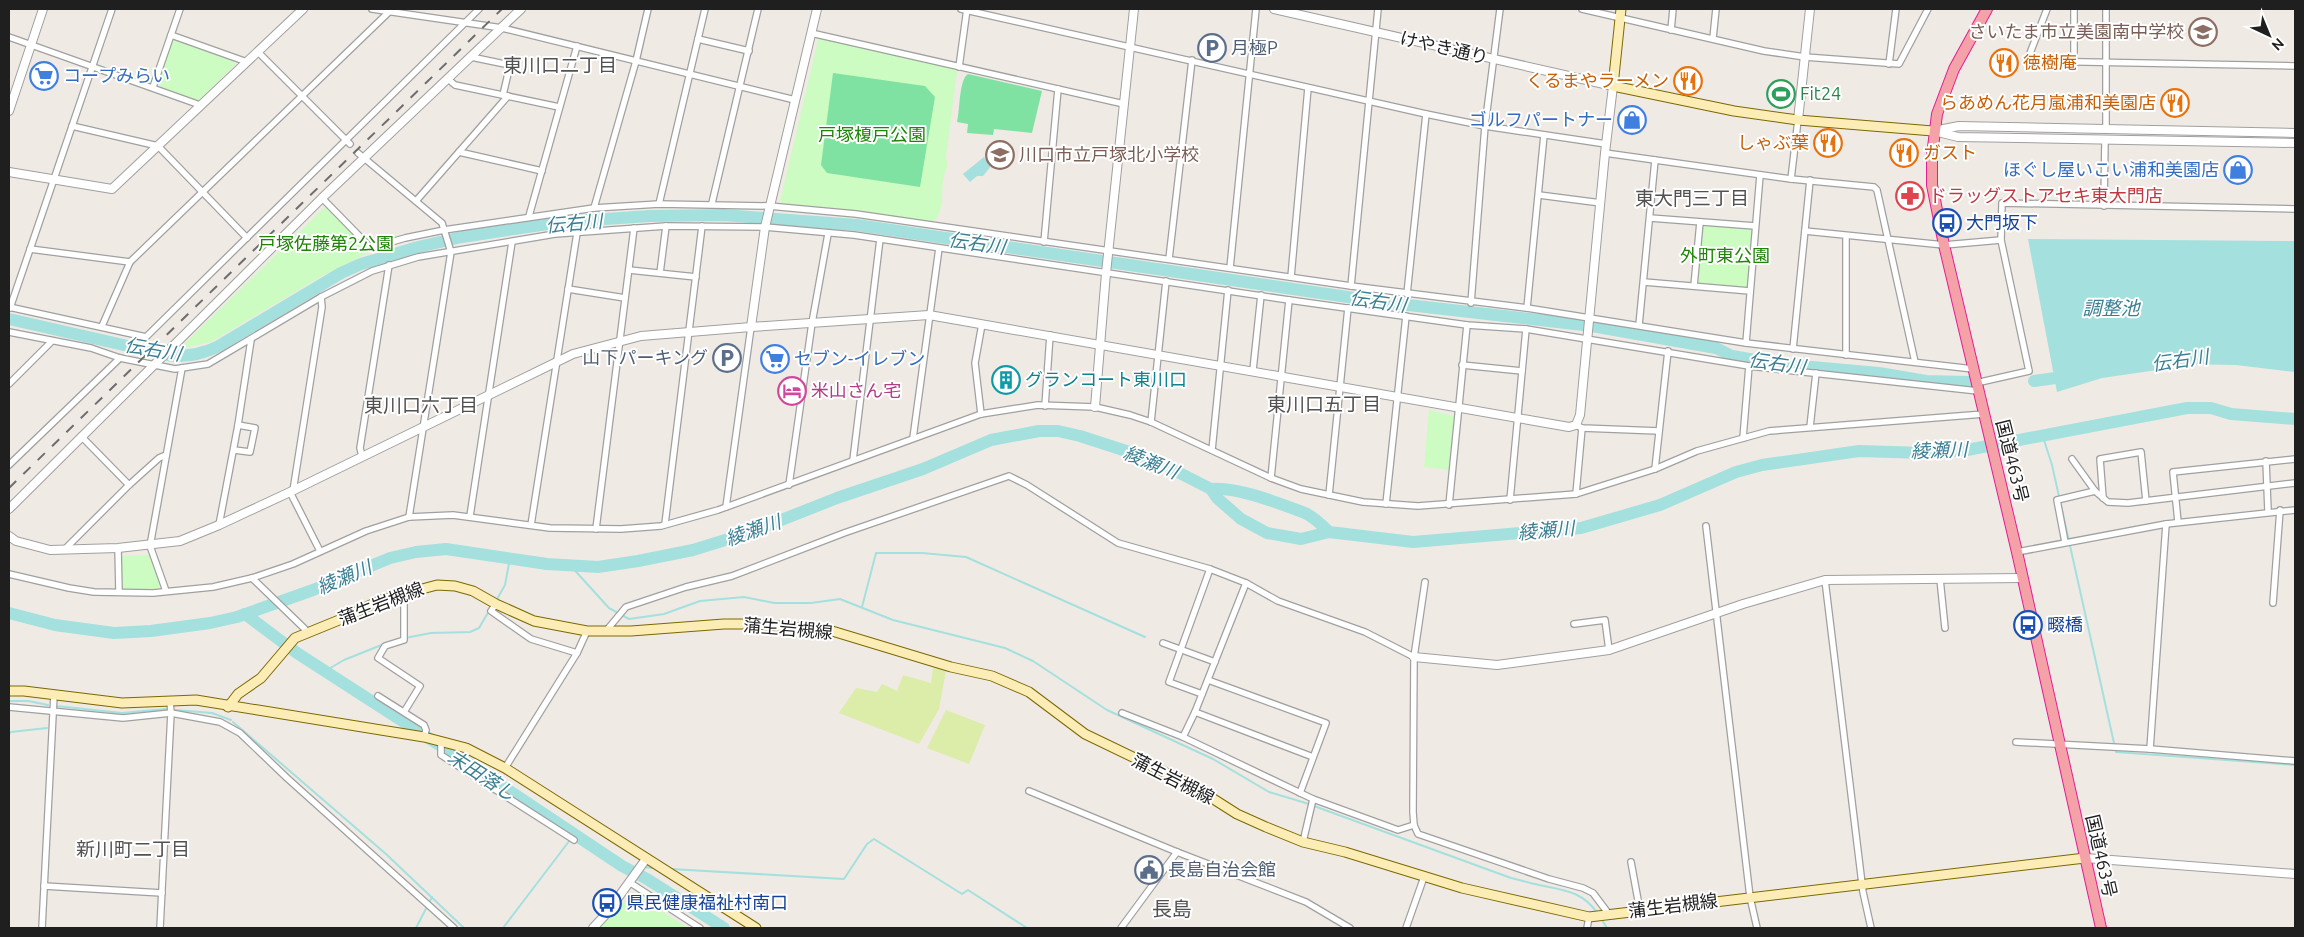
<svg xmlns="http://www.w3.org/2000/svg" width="2304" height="937" viewBox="0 0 2304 937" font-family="Ubuntu,'Noto Sans JP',sans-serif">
<rect width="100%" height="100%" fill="#f0eae5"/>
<g fill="#dceca9">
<path d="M933,667L946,671L939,709L919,744L839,713L856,688L877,692L882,684L897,691L903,675L931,683Z"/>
<path d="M946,710L985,725L969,764L927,748Z"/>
</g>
<g fill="#ccfcc1">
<path d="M821,38L952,67L957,72L946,157C949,167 945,171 943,180C941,195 945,211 933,222L781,203L780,201L818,40Z"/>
<path d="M177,39L234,59L235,65L200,99L196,100L161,87L158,83L171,42Z"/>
<path d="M324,208H328L370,252L322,276L211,342L179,349Z"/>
<path d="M1703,224L1751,229L1753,231L1748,286L1746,288L1698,283L1696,280Z"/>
<path d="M1429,410L1454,416L1449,470L1424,467Z"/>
<path d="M149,555L161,584L156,590H123L120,588V556Z"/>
<path d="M633,892L688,928H599Z"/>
</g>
<g fill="#80e2a2">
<path d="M833,73L925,86L935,97L920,187L827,173L821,165Z"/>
<path d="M968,74L1042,91L1032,133L994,129L993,135L967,133L968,124L957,122C960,110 959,79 968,74Z"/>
</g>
<g fill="#a4e0dd">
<path d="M984,157L991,166L983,176H977L970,182L963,174Z"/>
<path d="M2028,239L2295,241V372L2236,365L2182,364L2164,369L2102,378L2057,392Z"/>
</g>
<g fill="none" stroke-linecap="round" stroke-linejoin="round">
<g stroke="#a4e0dd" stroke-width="2">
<path d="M318,281L320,285"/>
<path d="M2043,437L2052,465L2116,752L2295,765"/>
<path d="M569,564L609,608L629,619L664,614L700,601L744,597L774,603H811L840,599L893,620L1005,648L1033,661L1107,710L1213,759L1269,792L1309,804"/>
<path d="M496,601L505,585L510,558"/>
<path d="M862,607L876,553H922L966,557L1145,637"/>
<path d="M405,638L431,633L470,632L479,628L489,611"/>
<path d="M325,671L344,660L384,644"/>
<path d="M9,701H28L48,705"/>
<path d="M56,706L122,713L166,709"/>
<path d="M175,710L212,713L231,720"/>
<path d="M233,722L386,854L464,928"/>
<path d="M9,734L11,732L47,728"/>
<path d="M1314,806L1511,878C1520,880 1529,883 1539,885C1563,890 1583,891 1598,914"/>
<path d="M622,866L636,867"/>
<path d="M643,867L653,868"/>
<path d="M671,869L844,879L867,844L874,839L962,894L968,890L1027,928"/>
<path d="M1602,920L1607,928"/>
<path d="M416,928L432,897"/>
<path d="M503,928L570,840"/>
</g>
<g stroke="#a4e0dd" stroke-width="12">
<path d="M9,319L172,356C190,356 203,354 219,346L341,273L361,264L418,247L462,237L561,222L650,216L723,215L857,225L1382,302L1592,326L1716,348L1732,356L1778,364L1879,373L1926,381L1969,382"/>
<path d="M2034,381L2070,376"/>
<path d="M1211,489C1236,486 1281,504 1305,513C1314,517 1322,525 1329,532"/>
<path d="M9,613L55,625L114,633L151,631L210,623L237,617L313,590L390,558L416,552L446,549L547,564L598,567L638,561L693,550L751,532L837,498L923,469L991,440L1039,431H1058L1080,436L1154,460L1211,489L1217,498L1241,519L1267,533L1301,539L1329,532L1413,542L1581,528L1660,505L1736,472L1762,465L1859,451L1925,453L1967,450L2187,408H2211L2231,414L2295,419"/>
<path d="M245,614L297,653L472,766L622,866L647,879L724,928"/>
</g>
<defs>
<g id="minor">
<path d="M372,9L502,28L795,100"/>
<path d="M961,9L1426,114L1485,126L1606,144"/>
<path d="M1582,9L1764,51L1805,57L1899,64L1928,9"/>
<path d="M2047,9L2027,61L2295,66"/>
<path d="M1671,30L1673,9"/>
<path d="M811,33L1124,104"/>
<path d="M171,35L247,62"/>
<path d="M9,37L200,105"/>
<path d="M1713,38L1716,9"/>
<path d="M698,39L749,51"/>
<path d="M258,52L350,144"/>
<path d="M471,57L510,65L503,95"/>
<path d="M2074,62V9"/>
<path d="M1889,64L1896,9"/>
<path d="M959,67L967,9"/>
<path d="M448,79L455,85L559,107"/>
<path d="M153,87L180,9"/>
<path d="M72,126L158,146L247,238"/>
<path d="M2106,130V9"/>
<path d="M459,152L542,171"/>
<path d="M358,153L442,223L451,252L409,517"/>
<path d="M1605,153L1791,179L1874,187L1877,190L1915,362"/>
<path d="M1791,179L1798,120"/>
<path d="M1539,195L1601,203"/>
<path d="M322,198L371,248L405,238L444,230L594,208L659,204L769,206L856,214L1351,286L1527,308L1746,343L1973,369"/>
<path d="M416,201L508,96"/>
<path d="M712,203L758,9"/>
<path d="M659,204L705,9"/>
<path d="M2104,206L2105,139"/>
<path d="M594,208L636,61L648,9"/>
<path d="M529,216L577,46"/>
<path d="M1650,218L1755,226"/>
<path d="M1805,231L1944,245L2001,240"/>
<path d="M1846,236V355"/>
<path d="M1044,242L1058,89"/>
<path d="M30,249L130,262"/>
<path d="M1169,259L1192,60"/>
<path d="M1230,268L1256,9"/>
<path d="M629,270L696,277"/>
<path d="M660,273L666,226"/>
<path d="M1291,277L1308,88"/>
<path d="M1644,282L1750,291"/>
<path d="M1351,286L1378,9"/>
<path d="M1694,286L1700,222"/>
<path d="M568,289L625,298"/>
<path d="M1407,294L1426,114"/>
<path d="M1471,303L1485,126L1500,9"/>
<path d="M9,307L146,337L479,9"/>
<path d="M10,308L112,9"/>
<path d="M1527,308L1544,135"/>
<path d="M1639,325L1655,160"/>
<path d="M102,326L130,262L392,9"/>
<path d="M9,332L91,348L120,358L175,369L208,364L321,297L372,271L418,257L555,234L666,226L765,227L854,235L1289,300L1467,325L1526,329L1749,366L1978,391"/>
<path d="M1746,343L1760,175"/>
<path d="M1793,349L1810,180"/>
<path d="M1462,365L1522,371"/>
<path d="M1253,370L1261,295"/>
<path d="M1976,383L2029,371L2001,240L2002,203L2295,209"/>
<path d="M9,384L52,341"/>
<path d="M1045,406L1050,335"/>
<path d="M981,414L975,363L982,324"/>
<path d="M1151,422L1166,281"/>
<path d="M1576,425L1582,428L1659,431"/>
<path d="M1810,427L1816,373"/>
<path d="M81,436L129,485"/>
<path d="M913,438L939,248"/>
<path d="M1743,438L1749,366"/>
<path d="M234,450L250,452L255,428L238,425"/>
<path d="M1212,450L1228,290"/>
<path d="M362,456L360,448L389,265"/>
<path d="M2072,459L2095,491L2108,502L2128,503L2295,483"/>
<path d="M853,460L880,239"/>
<path d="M2266,461L2268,511"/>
<path d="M9,465L120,358"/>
<path d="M1655,469L1668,351"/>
<path d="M1271,478L1289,300"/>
<path d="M789,485L812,323L828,234"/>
<path d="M293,491L322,307L321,297"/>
<path d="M290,492L320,551"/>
<path d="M1576,494L1582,428"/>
<path d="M1329,495L1348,308"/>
<path d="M2103,498L2100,459L2141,452L2146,501"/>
<path d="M1510,500L1526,329"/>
<path d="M1386,504L1406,316"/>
<path d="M1449,505L1467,325"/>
<path d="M726,507L751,327"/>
<path d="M470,516L512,242"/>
<path d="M2178,522L2173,472L2295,459"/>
<path d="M665,524L702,226"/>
<path d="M219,525L238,425L251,340"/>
<path d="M531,525L577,233"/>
<path d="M1706,526L1750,897L1757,928"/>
<path d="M596,529L634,228"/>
<path d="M2065,542L2057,500L2095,491"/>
<path d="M118,548L119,592"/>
<path d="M64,550L129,485L159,458L166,455"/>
<path d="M2017,552L2166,524L2295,510"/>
<path d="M9,574L69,588L94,592L153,593L213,587L252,578L293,564L366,531L409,517L453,515L550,528L621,529L661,526L718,510L981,414L1038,405L1095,407L1130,415L1151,422L1271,478L1301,489L1363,502L1418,506L1576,494L1655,469L1697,451L1769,431L1984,414"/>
<path d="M252,578L308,632"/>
<path d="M1940,579L1945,628"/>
<path d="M1825,580L1863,892L1871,928"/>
<path d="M1425,582L1414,657L1413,812L1414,825L1418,834L1549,879L1583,888L1593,893L1608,913"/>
<path d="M166,591L150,546L182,368"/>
<path d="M404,592V640L385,646L378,658L420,686L404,712"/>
<path d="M2273,603L2280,510"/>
<path d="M496,604L491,611L531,639L577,653"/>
<path d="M1574,624L1605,620L1609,650"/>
<path d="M606,631L626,607L686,587L732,576L844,533L1009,476L1027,485L1118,543L1210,569L1246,583L1278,601L1365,632L1414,657"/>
<path d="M1163,643L1215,662"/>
<path d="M1208,680L1326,723L1300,793"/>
<path d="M1202,694L1169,682L1210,569"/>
<path d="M378,696L424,725L426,730L424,737"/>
<path d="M9,707L123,718L171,713L220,722L240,733L287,778L454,928"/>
<path d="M1195,712L1313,757"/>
<path d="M1122,713L1183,737L1313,799L1303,842"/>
<path d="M1183,737L1195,712L1246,583"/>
<path d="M441,741V755L574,840"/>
<path d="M2016,742L2150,749L2295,761"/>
<path d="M2150,749L2166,524"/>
<path d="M505,768L577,653L587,631"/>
<path d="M1029,791L1177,852L1306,902L1350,928"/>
<path d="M1313,799L1398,830L1414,825"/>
<path d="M1631,862L1640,911"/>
<path d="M629,882L700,928"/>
<path d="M44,886L162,893"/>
<path d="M42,928L54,695"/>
<path d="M160,928L171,713L170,701"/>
<path d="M1121,928L1177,852"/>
<path d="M1406,928L1424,877"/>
<path d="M1587,928L1589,917"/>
</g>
<g id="tertiary">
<path d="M9,111L43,9"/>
<path d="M1798,120L1810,9"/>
<path d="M1933,131L1959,126L2295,133"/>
<path d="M1938,132L1958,137L2295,143"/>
<path d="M9,172L112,189L303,9"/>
<path d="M751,327L765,227L817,9"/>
<path d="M1095,407L1106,273L1134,9"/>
<path d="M9,509L322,198L521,9"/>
<path d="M9,536L16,541L50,550L118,548L180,541L219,525L290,492L573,354L641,336L751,327L929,315L1569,427L1576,425L1580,415L1605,153L1613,86L1274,9"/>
<path d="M1414,657L1497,665L1609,650L1743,604L1825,580L2023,578"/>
<path d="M2085,858L2295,874"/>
<path d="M593,928L607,913L646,859"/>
</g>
<g id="secondary">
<path d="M1621,9L1613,86L1734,111L1798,120L1933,131"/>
<path d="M9,691H24L122,703L196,700L424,737L466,748L505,768L756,928"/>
<path d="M228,707L238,694L261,678L295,638L344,618L381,600L437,585L455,586L473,591L496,604L534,621L587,631H631L724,624H757L832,631L951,667L992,676L1029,692L1085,734L1193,786L1237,814L1266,827L1303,842L1345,852L1462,888L1589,917L2085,858"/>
</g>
<path id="trunk" d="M1987,9L1954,69L1937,114L1932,156V185L1944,245L2017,552L2101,928"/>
</defs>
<use href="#minor" stroke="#a0a0a0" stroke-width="8"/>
<use href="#tertiary" stroke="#a0a0a0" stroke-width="10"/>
<use href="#secondary" stroke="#7c6800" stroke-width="11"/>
<use href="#trunk" stroke="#e21e96" stroke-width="12"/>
<use href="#minor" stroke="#fff" stroke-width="5.5"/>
<use href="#tertiary" stroke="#fff" stroke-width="8"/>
<use href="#secondary" stroke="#fcedb7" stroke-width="9"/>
<use href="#trunk" stroke="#f4a2a8" stroke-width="10"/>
<path stroke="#6d6d6d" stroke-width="2" stroke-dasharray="10 10" stroke-linecap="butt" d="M9,488L502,9"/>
</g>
<defs>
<symbol id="school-ring" viewBox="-11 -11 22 22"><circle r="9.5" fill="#fff" stroke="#8d6e63" stroke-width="1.5"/><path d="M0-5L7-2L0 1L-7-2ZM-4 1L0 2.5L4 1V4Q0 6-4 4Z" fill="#8d6e63"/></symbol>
<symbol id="parking-ring" viewBox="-11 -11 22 22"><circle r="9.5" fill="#fff" stroke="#5c6f8a" stroke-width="1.5"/><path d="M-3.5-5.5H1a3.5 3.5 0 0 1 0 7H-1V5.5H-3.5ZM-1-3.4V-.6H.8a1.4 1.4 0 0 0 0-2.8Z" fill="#5c6f8a"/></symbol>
<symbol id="restaurant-ring" viewBox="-11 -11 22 22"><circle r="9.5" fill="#fff" stroke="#e8710a" stroke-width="1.5"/><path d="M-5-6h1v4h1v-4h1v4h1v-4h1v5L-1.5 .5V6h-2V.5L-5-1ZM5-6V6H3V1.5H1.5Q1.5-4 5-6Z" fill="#e8710a"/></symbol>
<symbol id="supermarket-ring" viewBox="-11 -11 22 22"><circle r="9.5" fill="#fff" stroke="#3f7fe0" stroke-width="1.5"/><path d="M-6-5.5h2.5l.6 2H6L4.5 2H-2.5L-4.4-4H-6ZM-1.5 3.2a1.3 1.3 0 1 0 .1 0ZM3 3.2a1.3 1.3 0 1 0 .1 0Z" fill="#3f7fe0"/></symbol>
<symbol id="stadium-ring" viewBox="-11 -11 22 22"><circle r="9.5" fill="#fff" stroke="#2e9e5b" stroke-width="1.5"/><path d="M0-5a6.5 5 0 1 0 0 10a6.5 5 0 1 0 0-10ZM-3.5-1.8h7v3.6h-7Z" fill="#2e9e5b"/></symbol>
<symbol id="shop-ring" viewBox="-11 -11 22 22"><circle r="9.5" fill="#fff" stroke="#3f7fe0" stroke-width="1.5"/><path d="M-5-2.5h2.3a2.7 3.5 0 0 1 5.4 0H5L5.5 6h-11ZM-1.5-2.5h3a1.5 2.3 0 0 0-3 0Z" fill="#3f7fe0"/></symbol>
<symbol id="pharmacy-ring" viewBox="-11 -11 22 22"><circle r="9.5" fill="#fff" stroke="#e0444e" stroke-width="1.5"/><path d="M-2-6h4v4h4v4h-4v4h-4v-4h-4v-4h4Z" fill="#e0444e"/></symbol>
<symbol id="bus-ring" viewBox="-11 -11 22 22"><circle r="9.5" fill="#fff" stroke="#1a4fb4" stroke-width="1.5"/><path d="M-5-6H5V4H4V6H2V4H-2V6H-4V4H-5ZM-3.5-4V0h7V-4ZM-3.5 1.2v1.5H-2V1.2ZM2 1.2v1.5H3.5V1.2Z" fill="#1a4fb4"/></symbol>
<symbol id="building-ring" viewBox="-11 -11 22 22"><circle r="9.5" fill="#fff" stroke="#0f9aa8" stroke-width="1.5"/><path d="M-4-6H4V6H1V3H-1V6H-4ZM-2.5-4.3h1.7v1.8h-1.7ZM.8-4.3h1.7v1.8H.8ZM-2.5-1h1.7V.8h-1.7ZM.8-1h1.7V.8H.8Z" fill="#0f9aa8"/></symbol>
<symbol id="hotel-ring" viewBox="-11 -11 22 22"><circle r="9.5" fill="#fff" stroke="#d1479c" stroke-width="1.5"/><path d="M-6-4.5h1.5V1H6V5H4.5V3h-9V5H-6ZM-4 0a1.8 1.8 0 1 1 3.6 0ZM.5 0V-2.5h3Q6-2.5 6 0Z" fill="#d1479c"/></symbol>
<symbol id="civic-ring" viewBox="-11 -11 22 22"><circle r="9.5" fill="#fff" stroke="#5c6f8a" stroke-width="1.5"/><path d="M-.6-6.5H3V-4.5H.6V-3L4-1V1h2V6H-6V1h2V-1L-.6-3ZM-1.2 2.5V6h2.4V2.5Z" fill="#5c6f8a"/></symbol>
</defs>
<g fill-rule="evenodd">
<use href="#school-ring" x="2187" y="16" width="32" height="32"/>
<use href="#parking-ring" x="1196" y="32" width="32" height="32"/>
<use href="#restaurant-ring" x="1988" y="47" width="32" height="32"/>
<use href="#supermarket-ring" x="28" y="60" width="32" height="32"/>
<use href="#restaurant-ring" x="1672" y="65" width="32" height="32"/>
<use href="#stadium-ring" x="1765" y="78" width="32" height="32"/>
<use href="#restaurant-ring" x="2159" y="87" width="32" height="32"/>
<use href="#shop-ring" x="1616" y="104" width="32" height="32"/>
<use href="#restaurant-ring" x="1812" y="127" width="32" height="32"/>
<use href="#restaurant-ring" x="1888" y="137" width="32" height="32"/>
<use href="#school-ring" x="984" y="139" width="32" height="32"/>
<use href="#shop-ring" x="2222" y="154" width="32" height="32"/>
<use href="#pharmacy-ring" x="1894" y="180" width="32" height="32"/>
<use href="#bus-ring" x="1931" y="207" width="32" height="32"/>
<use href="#parking-ring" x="711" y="342" width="32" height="32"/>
<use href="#supermarket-ring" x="759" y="343" width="32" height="32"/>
<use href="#building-ring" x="990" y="364" width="32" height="32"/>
<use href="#hotel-ring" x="776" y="375" width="32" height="32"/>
<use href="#bus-ring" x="2012" y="609" width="32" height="32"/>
<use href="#civic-ring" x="1133" y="854" width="32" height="32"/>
<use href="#bus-ring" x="591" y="887" width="32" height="32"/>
</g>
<g text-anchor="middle" stroke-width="4" stroke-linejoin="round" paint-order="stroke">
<g font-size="18" fill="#785e54" stroke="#fff" text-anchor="end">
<text x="2184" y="38">さいたま市立美園南中学校</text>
<text x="1019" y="161" text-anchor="start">川口市立戸塚北小学校</text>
</g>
<g font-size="18" fill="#4e5e75" stroke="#fff" text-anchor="start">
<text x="1231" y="54">月極P</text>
<text x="708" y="364" text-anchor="end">山下パーキング</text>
<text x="1168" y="876">長島自治会館</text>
</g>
<g font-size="18" fill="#1f1f1f" stroke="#fff">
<text transform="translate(1444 48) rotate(13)" y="6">けやき通り</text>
<text transform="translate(2012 461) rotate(76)" y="6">国道463号</text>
<text transform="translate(381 604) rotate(-21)" y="6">蒲生岩槻線</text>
<text transform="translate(788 629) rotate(5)" y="6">蒲生岩槻線</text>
<text transform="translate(1173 779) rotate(27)" y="6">蒲生岩槻線</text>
<text transform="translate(2101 856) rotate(77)" y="6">国道463号</text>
<text transform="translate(1673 906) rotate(-7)" y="6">蒲生岩槻線</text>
</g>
<g font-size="18" fill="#c56008" stroke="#fff" text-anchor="end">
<text x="2023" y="69" text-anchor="start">徳樹庵</text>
<text x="1669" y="87">くるまやラーメン</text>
<text x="2156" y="109">らあめん花月嵐浦和美園店</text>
<text x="1809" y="149">しゃぶ葉</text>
<text x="1923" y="159" text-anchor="start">ガスト</text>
</g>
<g font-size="18" fill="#366cbe" stroke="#fff" text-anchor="start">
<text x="63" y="82">コープみらい</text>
<text x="1613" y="126" text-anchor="end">ゴルフパートナー</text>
<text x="2219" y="176" text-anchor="end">ほぐし屋いこい浦和美園店</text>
<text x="794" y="365">セブン-イレブン</text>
</g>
<g font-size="18" fill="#27864d" stroke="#fff" text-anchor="start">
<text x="1800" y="100">Fit24</text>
</g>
<g font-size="18" fill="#1e8307" stroke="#fff">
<text x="872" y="141">戸塚榎戸公園</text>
<text x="326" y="250">戸塚佐藤第2公園</text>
<text x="1725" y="262">外町東公園</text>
</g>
<g font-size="18" fill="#be3a42" stroke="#fff" text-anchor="start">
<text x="1929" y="202">ドラッグストアセキ東大門店</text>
</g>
<g font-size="18" fill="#164399" stroke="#fff" text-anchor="start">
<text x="1966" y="229">大門坂下</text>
<text x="2047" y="631">畷橋</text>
<text x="626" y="909">県民健康福祉村南口</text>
</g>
<g font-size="18" fill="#0d838f" stroke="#fff" text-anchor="start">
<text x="1025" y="386">グランコート東川口</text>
</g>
<g font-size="18" fill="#b23c85" stroke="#fff" text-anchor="start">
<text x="811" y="397">米山さん宅</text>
</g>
<g font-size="19" fill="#525252" stroke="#fff">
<text x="560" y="72">東川口二丁目</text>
<text x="1692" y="205">東大門三丁目</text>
<text x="1324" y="411">東川口五丁目</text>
<text x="421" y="412">東川口六丁目</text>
<text x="133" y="856">新川町二丁目</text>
</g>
<g font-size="19" font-style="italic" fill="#3c7f93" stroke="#fff">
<text transform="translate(574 223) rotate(-5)" y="7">伝右川</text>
<text transform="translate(977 243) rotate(8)" y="7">伝右川</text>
<text transform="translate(1378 301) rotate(8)" y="7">伝右川</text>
<text x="2111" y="315">調整池</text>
<text transform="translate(153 349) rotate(10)" y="7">伝右川</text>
<text transform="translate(2180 360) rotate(-8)" y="7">伝右川</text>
<text transform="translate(1777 363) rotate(8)" y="7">伝右川</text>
<text transform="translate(1939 450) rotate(-2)" y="7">綾瀬川</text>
<text transform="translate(1151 462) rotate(22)" y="7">綾瀬川</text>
<text transform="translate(753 530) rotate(-19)" y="7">綾瀬川</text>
<text transform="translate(1546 530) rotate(-5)" y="7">綾瀬川</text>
<text transform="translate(344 577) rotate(-23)" y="7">綾瀬川</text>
<text transform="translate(482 775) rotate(33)" y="7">末田落し</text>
</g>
<g font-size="20" fill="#525252" stroke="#fff">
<text x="1172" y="916">長島</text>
</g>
</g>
<rect width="2304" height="937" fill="none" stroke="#1f1f1f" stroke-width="20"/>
<g transform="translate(2269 35) rotate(136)" stroke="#ffffff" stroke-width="4" paint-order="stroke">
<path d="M0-4L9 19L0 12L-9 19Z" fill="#1f1f1f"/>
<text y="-8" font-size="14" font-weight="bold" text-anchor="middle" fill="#1f1f1f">N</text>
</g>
</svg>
